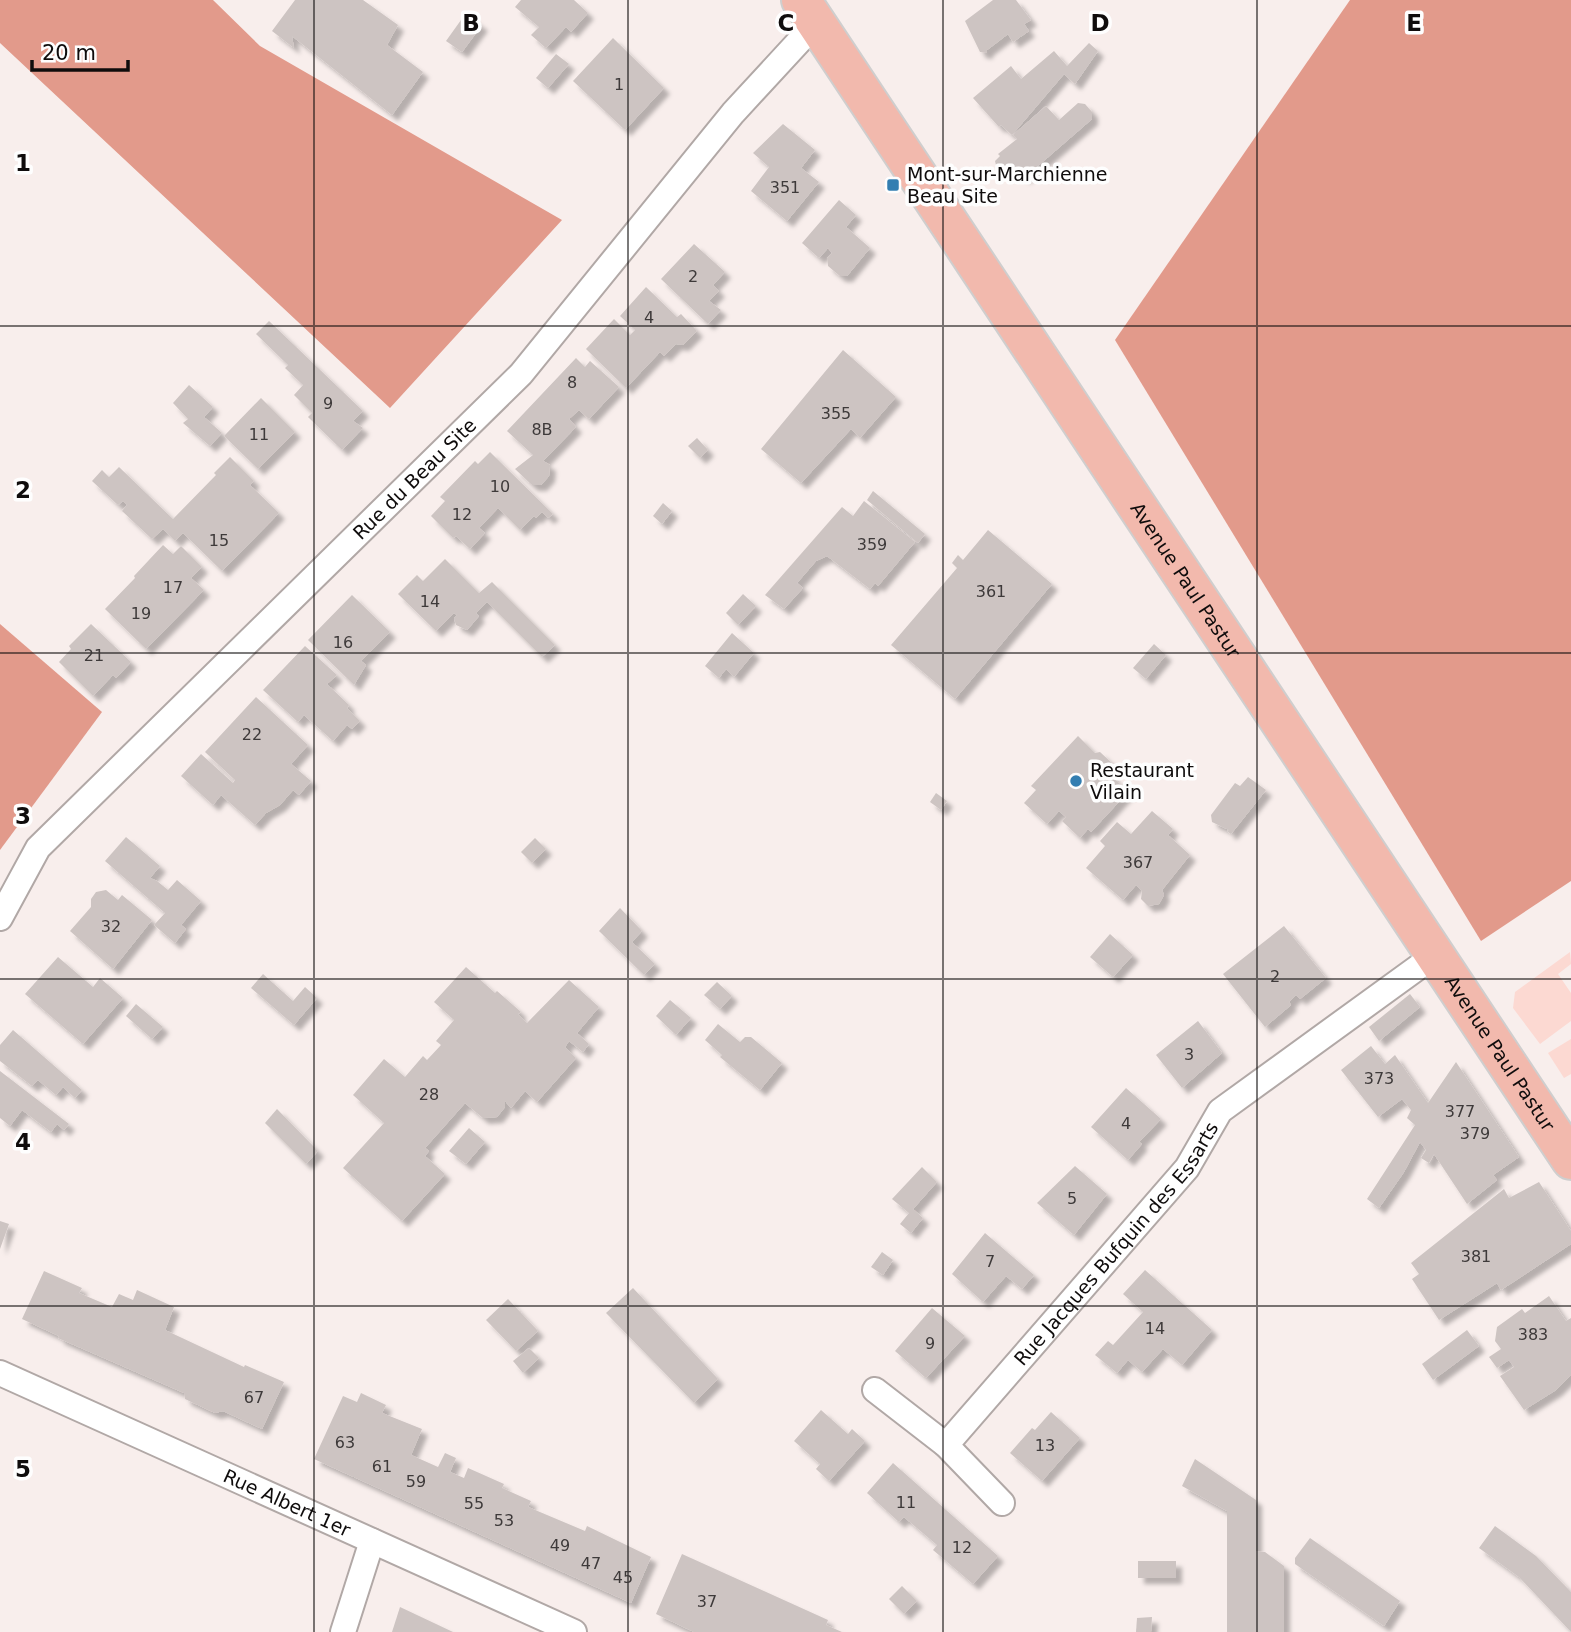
<svg xmlns="http://www.w3.org/2000/svg" width="1571" height="1632" viewBox="0 0 1571 1632" font-family="'DejaVu Sans',sans-serif">
<defs>
<filter id="shadow"><feDropShadow dx="6" dy="6" stdDeviation="2" flood-color="#0004"/></filter>
</defs>
<rect width="100%" height="100%" fill="#f8eeec"/>
<g fill="#fcd9d2">
<path d="M1570,952L1571,964L1558,974L1571,993V1021L1540,1044L1513,1008L1515,992Z"/>
<path d="M1571,1039V1074L1564,1078L1548,1053Z"/>
</g>
<g fill="#e29a8b">
<path d="M0,0H213L260,46L562,220L390,408L0,43Z"/>
<path d="M1350,0H1571V881L1481,941L1115,340Z"/>
<path d="M0,624L102,712L0,850Z"/>
</g>
<g fill="#cdc4c2" filter="url(#shadow)">
<path d="M295,0H363L398,25L387,45L423,72L392,115L292,36L294,48L272,31Z"/>
<path d="M521,0H574L588,13L571,32L566,27L546,48L531,35L539,27L515,7Z"/>
<path d="M993,0H1016L1031,20L1024,24L1029,31L1013,42L1008,34L987,50V53L980,52L965,21Z"/>
<path d="M466,13L482,25L462,52L446,41Z"/>
<path d="M613,38L664,88L625,130L573,81Z"/>
<path d="M1089,43L1098,51L1075,84L1064,74L1012,135L1001,125L999,127L973,98L1011,66L1021,79L1054,51L1067,66Z"/>
<path d="M556,54L569,64L548,88L536,78Z"/>
<path d="M1078,103L1085,104L1092,112V119L1024,178L1017,169L1007,175L996,165L995,161L1000,156L998,154L1017,139L1013,135L1046,106L1059,120Z"/>
<path d="M783,124L815,150L801,168L819,182L787,221L751,191L769,167L753,153Z"/>
<path d="M839,200L856,215L846,227L870,248L847,276H840L828,266L827,258L832,253L828,248L819,258L802,243Z"/>
<path d="M694,244L725,272L713,285L719,291L709,301L721,310L708,324L661,279Z"/>
<path d="M646,287L677,317L681,314L697,331L683,345L676,344L664,356L660,352L626,388L586,349L614,319L630,335L635,330L620,316Z"/>
<path d="M269,321L363,411L353,421L363,428L342,450L308,417L312,413L294,395L303,385L285,368L288,365L256,334Z"/>
<path d="M843,350L896,397L860,438L851,429L801,483L761,449Z"/>
<path d="M576,358L585,367L590,361L619,387L589,419L579,410L569,419L576,427L543,461L550,465L549,476L541,485H532L515,469L533,455L507,431Z"/>
<path d="M189,385L213,407L204,417L222,433L210,446L183,423L188,419L173,403Z"/>
<path d="M261,398L295,432L258,469L224,436Z"/>
<path d="M697,438L708,450L700,458L688,446Z"/>
<path d="M490,452L553,514L548,518L542,512L536,518L534,516L520,530L498,508L479,528L485,533L470,549L456,536L453,538L431,516L445,501L440,497L475,461L478,464Z"/>
<path d="M230,457L254,481L250,485L279,513L222,571L183,533L175,541L163,529L152,539L122,511L127,505L123,501L118,505L92,481L102,470L109,477L119,467L173,519L216,475L214,473Z"/>
<path d="M873,491L925,534L918,543L867,500Z"/>
<path d="M864,501L915,542L878,586L875,583L870,589L827,556L816,561L797,583L803,588L784,609L765,595L842,507L853,516Z"/>
<path d="M663,503L672,511L662,524L653,516Z"/>
<path d="M988,530L1052,584L955,699L891,645L957,568L952,563L958,555L963,560Z"/>
<path d="M163,545L173,554L181,546L202,567L191,578L204,590L146,649L105,609L135,578L134,576Z"/>
<path d="M445,559L479,593L492,582L555,645L542,657L487,602L476,613L479,616L467,630L456,625L454,618L457,615L454,613L436,631L398,594L417,575L423,581Z"/>
<path d="M743,594L756,606L738,625L726,613Z"/>
<path d="M352,595L390,632L361,661L366,665L354,685L308,640Z"/>
<path d="M91,624L131,662L116,678L113,675L93,696L59,662L71,649L69,646Z"/>
<path d="M732,633L754,653L734,677L726,669L719,678L705,666Z"/>
<path d="M1154,644L1166,655L1146,679L1133,668Z"/>
<path d="M305,646L337,675L327,684L349,705L347,708L360,721L352,729L347,725L333,741L304,715L298,722L263,690Z"/>
<path d="M256,697L308,745L291,764L311,781L299,795L293,790L280,805L266,813L255,825L221,795L213,805L181,776L201,754L233,783L235,780L205,752Z"/>
<path d="M1078,736L1095,753L1100,752L1114,765L1112,776L1128,792L1091,832L1088,829L1080,838L1062,821L1066,817L1059,811L1047,824L1024,803L1036,790L1031,786Z"/>
<path d="M1248,777L1266,790L1231,834L1227,831L1229,830L1212,822L1211,815L1235,783L1240,786Z"/>
<path d="M936,793L947,801L941,810L930,802Z"/>
<path d="M1152,811L1173,829L1168,835L1190,855L1162,890L1164,895L1159,904L1148,906L1141,899L1142,891L1136,885L1123,900L1086,868L1105,846L1100,841L1117,822L1131,834Z"/>
<path d="M126,837L160,866L150,878L157,881L168,890L177,880L201,901L181,925L186,929L175,943L154,925L165,913L105,861Z"/>
<path d="M535,838L546,849L532,863L521,852Z"/>
<path d="M106,890L118,900L122,895L152,920L113,969L70,931L91,907V899L96,892Z"/>
<path d="M620,908L642,931L632,942L655,964L644,975L599,931Z"/>
<path d="M1284,926L1326,978L1300,999L1296,995L1289,1002L1291,1005L1265,1027L1223,974Z"/>
<path d="M1110,934L1133,955L1113,977L1090,957Z"/>
<path d="M58,957L93,987L100,978L123,998L83,1044L25,994Z"/>
<path d="M466,967L495,993L497,991L521,1012L518,1014L527,1023L569,980L599,1007L577,1033L589,1044L583,1052L569,1041L565,1047L576,1058L537,1102L525,1091L511,1108L505,1101V1107L497,1117L483,1118L465,1103L425,1148L429,1151L425,1156L445,1174L402,1221L343,1168L384,1123L353,1095L384,1059L405,1077L423,1056L427,1060L441,1045L436,1041L454,1020L434,1002Z"/>
<path d="M263,974L293,1001L305,987L317,998L294,1025L251,988Z"/>
<path d="M717,982L732,996L720,1009L704,995Z"/>
<path d="M1410,994L1420,1007L1379,1041L1369,1027Z"/>
<path d="M670,1000L691,1018L676,1035L656,1016Z"/>
<path d="M136,1004L163,1027L152,1039L126,1016Z"/>
<path d="M1198,1021L1222,1053L1182,1088L1156,1055Z"/>
<path d="M718,1024L740,1042L745,1037H751L782,1063L760,1090L720,1057L722,1055L705,1040Z"/>
<path d="M13,1030L82,1090L75,1098L63,1087L56,1095L38,1080L32,1086L0,1061V1045Z"/>
<path d="M1371,1046L1385,1064L1395,1055L1428,1103L1456,1062L1519,1157L1493,1175L1497,1180L1467,1204L1434,1154L1429,1163L1421,1158L1426,1150L1420,1142L1404,1172L1379,1208L1367,1199L1415,1125L1407,1118L1411,1110L1402,1099L1378,1117L1341,1070Z"/>
<path d="M0,1071L69,1124L64,1130L57,1124L51,1132L22,1110L10,1126L0,1118Z"/>
<path d="M1126,1088L1161,1119L1139,1142L1142,1144L1128,1160L1091,1127Z"/>
<path d="M277,1109L318,1151L306,1164L265,1123Z"/>
<path d="M469,1128L485,1142L466,1164L449,1151Z"/>
<path d="M1075,1166L1107,1194L1074,1235L1037,1203Z"/>
<path d="M922,1167L937,1182L913,1209L923,1218L911,1233L900,1224L909,1213L892,1199Z"/>
<path d="M1539,1182L1571,1231V1244L1501,1290L1497,1283L1439,1320L1412,1279L1419,1274L1411,1263L1504,1189L1509,1198Z"/>
<path d="M0,1221L9,1224L0,1249Z"/>
<path d="M985,1233L1034,1275L1022,1289L1006,1276L983,1302L952,1274Z"/>
<path d="M882,1252L893,1260L883,1275L871,1267Z"/>
<path d="M1145,1270L1212,1330L1182,1365L1163,1349L1142,1372L1128,1360L1117,1373L1095,1355L1108,1341L1113,1345L1143,1312L1123,1294Z"/>
<path d="M44,1271L82,1288L79,1293L112,1307L119,1294L133,1300L137,1290L174,1307L165,1330L244,1367L245,1365L284,1382L262,1429L223,1411L215,1413L185,1399L184,1393L58,1338L59,1336L22,1319Z"/>
<path d="M633,1288L718,1379L694,1403L606,1313Z"/>
<path d="M1549,1296L1566,1321L1571,1318V1375L1556,1390L1524,1410L1500,1376L1514,1367L1509,1360L1497,1368L1489,1357L1501,1349L1495,1341L1497,1327L1522,1309L1525,1313Z"/>
<path d="M508,1299L538,1331L516,1351L486,1320Z"/>
<path d="M932,1308L965,1336L926,1378L895,1351Z"/>
<path d="M1467,1330L1479,1346L1433,1380L1422,1364Z"/>
<path d="M529,1348L539,1358L523,1373L513,1361Z"/>
<path d="M361,1393L386,1405L382,1413L422,1429L411,1455L438,1467L445,1453L456,1458L450,1472L464,1478L468,1468L504,1484L502,1488L531,1501L528,1507L585,1531L587,1526L651,1557L631,1603L314,1459L343,1396L357,1402Z"/>
<path d="M821,1410L848,1434L852,1429L865,1441L829,1481L816,1469L820,1464L794,1441Z"/>
<path d="M1051,1412L1080,1438L1042,1481L1010,1453L1032,1428L1035,1430Z"/>
<path d="M1195,1459L1256,1500V1551L1265,1552L1284,1566V1632H1227V1511L1182,1486Z"/>
<path d="M893,1463L998,1556L973,1584L933,1550L937,1545L904,1517L899,1522L867,1493Z"/>
<path d="M1495,1526L1536,1556L1571,1592V1632L1519,1577L1479,1548Z"/>
<path d="M1310,1538L1400,1601L1384,1626L1295,1564V1558Z"/>
<path d="M682,1554L828,1620L826,1625L842,1632H694L656,1614Z"/>
<rect x="1138" y="1561" width="38" height="17"/>
<path d="M902,1586L917,1601L904,1614L889,1599Z"/>
<path d="M400,1607L453,1632H392Z"/>
<path d="M1152,1617L1151,1632H1136L1137,1618Z"/>
</g>
<g fill="none" stroke-linecap="round" stroke-linejoin="round">
<defs>
<g id="street">
<path id="s1" d="M0,918L38,848L521,374L733,113L816,23"/>
<path id="s2" d="M0,1373L574,1632"/>
<path d="M875,1390L946,1445L1002,1503"/>
<path id="s3" d="M946,1445L1187,1168L1220,1111L1435,955"/>
<path d="M343,1632L372,1541"/>
</g>
<g id="primary">
<path id="s4" d="M801,0L1571,1160"/>
</g>
</defs>
<use href="#street" stroke="#b1a8a6" stroke-width="28"/>
<use href="#primary" stroke="#cfcece" stroke-width="42"/>
<use href="#street" stroke="#fff" stroke-width="24"/>
<use href="#primary" stroke="#f2b9ad" stroke-width="38"/>
</g>
<path fill="none" stroke="#0f0c0c" stroke-width="2" stroke-opacity="0.55" d="M314,0V1632M628,0V1632M943,0V1632M1257,0V1632M0,326H1571M0,653H1571M0,979H1571M0,1306H1571"/>
<g fill="#337eb1" stroke="#fefefe" stroke-width="2.5">
<rect x="886" y="178" width="14" height="14" rx="3.5"/>
<circle cx="1076" cy="781" r="7"/>
</g>
<g text-anchor="middle" stroke-width="7" stroke-linejoin="round" paint-order="stroke">
<g font-size="16" fill="#3e3a3a">
<text x="619" y="90">1</text>
<text x="785" y="193">351</text>
<text x="693" y="282">2</text>
<text x="649" y="323">4</text>
<text x="572" y="388">8</text>
<text x="328" y="409">9</text>
<text x="836" y="419">355</text>
<text x="542" y="435">8B</text>
<text x="259" y="440">11</text>
<text x="500" y="492">10</text>
<text x="462" y="520">12</text>
<text x="219" y="546">15</text>
<text x="872" y="550">359</text>
<text x="173" y="593">17</text>
<text x="991" y="597">361</text>
<text x="430" y="607">14</text>
<text x="141" y="619">19</text>
<text x="343" y="648">16</text>
<text x="94" y="661">21</text>
<text x="252" y="740">22</text>
<text x="1138" y="868">367</text>
<text x="111" y="932">32</text>
<text x="1275" y="982">2</text>
<text x="1189" y="1060">3</text>
<text x="1379" y="1084">373</text>
<text x="429" y="1100">28</text>
<text x="1460" y="1117">377</text>
<text x="1126" y="1129">4</text>
<text x="1475" y="1139">379</text>
<text x="1072" y="1204">5</text>
<text x="1476" y="1262">381</text>
<text x="990" y="1267">7</text>
<text x="1155" y="1334">14</text>
<text x="1533" y="1340">383</text>
<text x="930" y="1349">9</text>
<text x="254" y="1403">67</text>
<text x="345" y="1448">63</text>
<text x="1045" y="1451">13</text>
<text x="382" y="1472">61</text>
<text x="416" y="1487">59</text>
<text x="906" y="1508">11</text>
<text x="474" y="1509">55</text>
<text x="504" y="1526">53</text>
<text x="560" y="1551">49</text>
<text x="962" y="1553">12</text>
<text x="591" y="1569">47</text>
<text x="623" y="1583">45</text>
<text x="707" y="1607">37</text>
</g>
<g font-size="19" fill="#0f0c0c" stroke="#fefefe" text-anchor="start">
<text x="907" y="181">Mont-sur-Marchienne<tspan x="907" dy="22">Beau Site</tspan></text>
<text x="1090" y="777">Restaurant<tspan x="1090" dy="22">Vilain</tspan></text>
</g>
<g font-size="19" fill="#0f0c0c" stroke="#fefefe">
<text dy="7" stroke="none"><textPath href="#s1" startOffset="607">Rue du Beau Site</textPath></text>
<text dy="7" stroke="none"><textPath href="#s4" startOffset="696">Avenue Paul Pastur</textPath></text>
<text dy="7" stroke="none"><textPath href="#s4" startOffset="1264">Avenue Paul Pastur</textPath></text>
<text dy="7" stroke="none"><textPath href="#s3" startOffset="264">Rue Jacques Bufquin des Essarts</textPath></text>
<text dy="7" stroke="none"><textPath href="#s2" startOffset="315">Rue Albert 1er</textPath></text>
</g>
</g>
<g font-size="23" text-anchor="middle" font-weight="bold" fill="#0f0c0c" stroke="#fefefe" stroke-width="7" stroke-linejoin="round" paint-order="stroke">
<text x="471" y="31">B</text>
<text x="786" y="31">C</text>
<text x="1100" y="31">D</text>
<text x="1414" y="31">E</text>
<text x="23" y="171">1</text>
<text x="23" y="498">2</text>
<text x="23" y="824">3</text>
<text x="23" y="1150">4</text>
<text x="23" y="1477">5</text>
</g>
<path d="M32 60v10h96v-10" fill="none" stroke="#0f0c0c" stroke-width="3.5"/>
<text x="42" y="60" font-size="21" fill="#0f0c0c" stroke="#fefefe" stroke-width="5" paint-order="stroke">20 m</text>
</svg>
